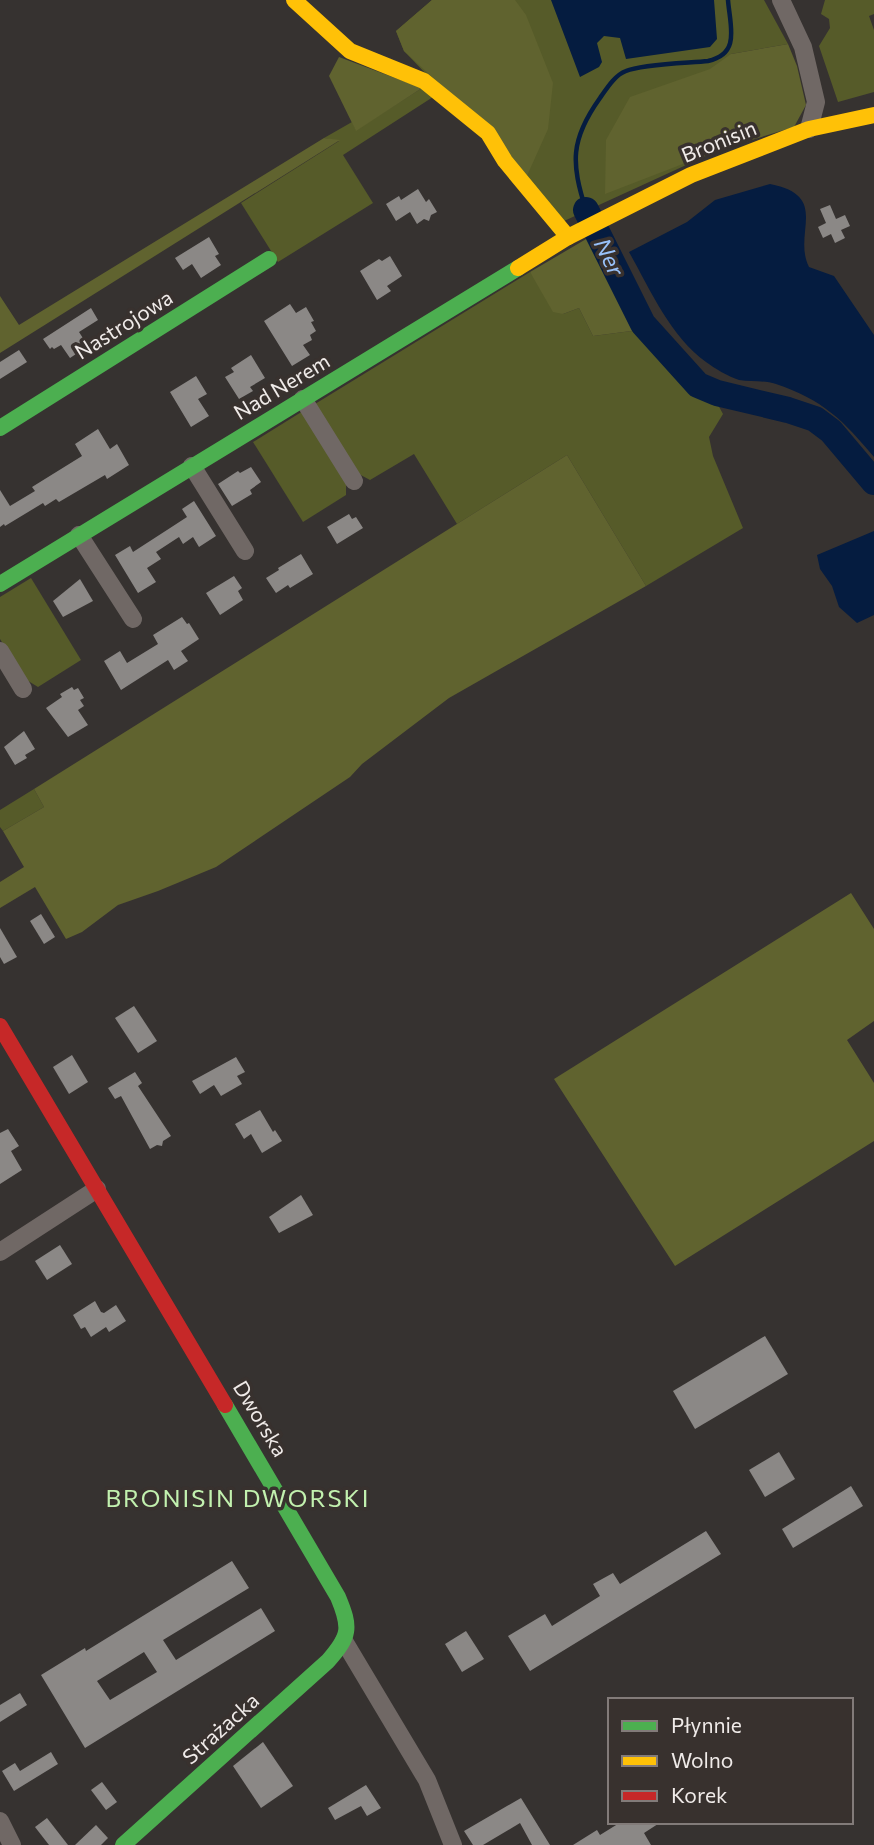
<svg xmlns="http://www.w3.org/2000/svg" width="874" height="1845" viewBox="0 0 874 1845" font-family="Commissioner,sans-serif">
<rect width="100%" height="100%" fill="#363230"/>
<g fill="#565b29">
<path d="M432,0H764L788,44L731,54L719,150L564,221L526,178L404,51L396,31Z"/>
<path d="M825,0H874V14L869,16L874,30V92L838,102L819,46L830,28L829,19L821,14Z"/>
<path d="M422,88L433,97L343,155L373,203L278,262L241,203L339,141L324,138L352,122L356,130Z"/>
<path d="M530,272L563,314L579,308L593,336L639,330L669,361L717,403L723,414L709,437L713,456L743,528L646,586L567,455L457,524L414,454L370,480L357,473L315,404Z"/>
<path d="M303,411L346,482V495L303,522L253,442Z"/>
<path d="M31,578L81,660L38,687L25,679L0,639V597Z"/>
<path d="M34,789L44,807L3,831L0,827V810Z"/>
</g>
<g fill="#60632f">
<path d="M432,0H515L526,15L553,83L548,129L526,178L492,132L404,51L396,31Z"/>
<path d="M788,44L797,66L806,105L794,127L719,150L605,194L606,140L630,97L710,69L731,54Z"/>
<path d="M339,57L422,88L356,131L329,76Z"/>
<path d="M324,138L340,140L0,353V296L19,325Z"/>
<path d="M593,235L639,330L593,336L579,308L563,314L553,312L530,272Z"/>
<path d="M567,455L646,586L449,698L362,764L350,777L216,867L158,891L118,905L82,932L66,939L35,887L0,908V882L24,867L3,831L44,807L34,789Z"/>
<path d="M851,893L874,929V1021L847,1040L874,1083V1141L675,1266L554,1079Z"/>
</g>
<g fill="#051c40">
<path d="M551,0H714L717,39L710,47L626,59L620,38L604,36L597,43L602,62L599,67L580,77Z"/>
<path d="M770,184C831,196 792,233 809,267L834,276L874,335V457C843,420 823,400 776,384C764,380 751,382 739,380C729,377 714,368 706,362C670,336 650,289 629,252L687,222L715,200Z"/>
<path d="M874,531V615L857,623L839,607L832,586L820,569L817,555Z"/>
</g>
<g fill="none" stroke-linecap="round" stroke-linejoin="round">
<path stroke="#051c40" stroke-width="4.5" d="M586,210C571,163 570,140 600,98C607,88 615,75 626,71C642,64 689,63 708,61C741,54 730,26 728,0"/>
<path stroke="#051c40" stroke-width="26" d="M586,210L643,324L698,385L717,393L788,410L815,419L831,431L874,482"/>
</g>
<g fill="#8b8886" fill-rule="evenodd">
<path d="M418,189L426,202L429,199L437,212L431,215L429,221L424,219L417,224L410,212L396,221L386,204L399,196L401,200Z"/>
<path d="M830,205L836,219L845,215L850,226L841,230L845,238L835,243L831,234L823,238L818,227L826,223L820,209Z"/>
<path d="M209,237L219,254L215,256L221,265L201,278L192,264L183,270L175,258Z"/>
<path d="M390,256L402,276L387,286L391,291L377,300L360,271L379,259L382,261Z"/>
<path d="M290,304L296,313L306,307L314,321L311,322L316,331L310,335L312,340L303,345L310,355L292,366L264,321Z"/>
<path d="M91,308L98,320L79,332L88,346L70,358L61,345L54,349L52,347L50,349L43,339Z"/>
<path d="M19,350L27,362L0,379V362Z"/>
<path d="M251,355L265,378L250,387L253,391L239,399L225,377L234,372L231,368Z"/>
<path d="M196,376L207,394L198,399L209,416L191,427L170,392Z"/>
<path d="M98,429L110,449L117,444L129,465L107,479L105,475L59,502L56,499L45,506L43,503L5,526L4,524L0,527V490L10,506L35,491L32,487L82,456L75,444Z"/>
<path d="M251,467L261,482L250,490L252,494L232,506L218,484L238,471L240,473Z"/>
<path d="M194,501L216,536L199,547L193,537L183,544L179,537L156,552L161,559L147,568L156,582L138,593L115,555L130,546L133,552L167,530L187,517L182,509Z"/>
<path d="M349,514L352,519L356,517L363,528L337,544L327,527Z"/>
<path d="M301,554L313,574L290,588L288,585L276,593L266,578L279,570L278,568Z"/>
<path d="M234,576L242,588L238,591L243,600L220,615L206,593Z"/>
<path d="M80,579L93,601L63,617L53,601Z"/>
<path d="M182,617L187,624L189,623L199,639L181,651L188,661L174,670L168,660L121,690L104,661L120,651L127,663L158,644L153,635Z"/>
<path d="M72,687L74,690L78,688L84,698L80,700L84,706L78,710L88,725L68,737L46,708L62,697L60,694Z"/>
<path d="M24,731L35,749L25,755L27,758L15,765L4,747Z"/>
<path d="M41,914L55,937L44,944L30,921Z"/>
<path d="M0,928L17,957L4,964L0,957Z"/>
<path d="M134,1006L157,1041L138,1053L115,1018Z"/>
<path d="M72,1055L88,1082L69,1094L53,1067Z"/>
<path d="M236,1057L245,1072L237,1076L242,1084L221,1096L214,1085L200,1094L192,1081Z"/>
<path d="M135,1072L142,1083L138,1086L171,1136L163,1141L162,1146L157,1145L150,1149L121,1096L115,1099L108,1088Z"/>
<path d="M260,1110L273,1132L275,1130L282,1141L262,1153L251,1134L244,1139L235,1124Z"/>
<path d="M8,1129L19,1146L11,1151L22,1170L0,1184V1133Z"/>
<path d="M301,1195L313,1215L279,1233L269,1217Z"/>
<path d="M60,1245L72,1264L47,1280L35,1261Z"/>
<path d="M95,1301L101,1312L104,1313L116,1305L126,1321L109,1332L106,1327L91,1337L85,1327L81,1329L73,1315Z"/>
<path d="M765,1336L788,1374L695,1429L673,1391Z"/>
<path d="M779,1452L795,1479L765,1497L749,1470Z"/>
<path d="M851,1486L863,1506L793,1548L782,1529Z"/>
<path d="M706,1531L721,1554L530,1671L508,1636L545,1614L552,1626L600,1596L593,1584L613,1573L620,1584Z"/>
<path d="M232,1561L249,1588L163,1640L176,1660L261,1608L275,1631L85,1748L41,1675L85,1648L86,1651ZM144,1652L157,1672L110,1700L97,1681Z"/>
<path d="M466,1631L484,1659L462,1672L445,1644Z"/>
<path d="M20,1693L27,1705L0,1722V1705Z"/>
<path d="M263,1742L293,1786L261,1808L233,1766Z"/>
<path d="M51,1752L58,1764L14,1791L2,1771L15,1763L20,1771Z"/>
<path d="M102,1782L117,1802L106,1810L91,1790Z"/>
<path d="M366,1785L381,1808L367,1816L361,1806L335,1820L328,1808Z"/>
<path d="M521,1798L550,1845H532L520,1823L483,1845H473L464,1831Z"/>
<path d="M47,1818L68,1845H49L35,1827Z"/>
<path d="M621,1822H661L644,1833L651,1845H573L597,1830L600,1835Z"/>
<path d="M96,1825L108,1838L101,1845H75Z"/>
</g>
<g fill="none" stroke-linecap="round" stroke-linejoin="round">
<g stroke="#706865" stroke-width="18">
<path d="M781,0L803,47L816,102L809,129"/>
<path d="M303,399L354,481"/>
<path d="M192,466L245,551"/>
<path d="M79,535L133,619"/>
<path d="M0,651L23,689"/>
<path d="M0,1252L97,1189"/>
<path d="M344,1641L427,1780L453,1845"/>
<path d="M0,1821L12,1845"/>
</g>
<g stroke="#4caf50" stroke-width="16">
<path d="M0,428L269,259"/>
<path d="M0,584L518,268"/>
<path d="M123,1845L328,1661C350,1636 351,1628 338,1597L225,1405"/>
</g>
<g stroke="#ffc107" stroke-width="16">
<path d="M294,0L350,51L424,81L488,133L505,161L568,237"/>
<path d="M518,268L568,237L691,175L809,129L874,115"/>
</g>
<path stroke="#c62828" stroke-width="16" d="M0,1026L225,1405"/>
</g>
<g text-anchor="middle" stroke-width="7" stroke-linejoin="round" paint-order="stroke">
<g font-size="21" fill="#f0ebe9" stroke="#38312e">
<text transform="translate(719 142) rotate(-22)" y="7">Bronisin</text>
<text transform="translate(124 325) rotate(-32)" y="7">Nastrojowa</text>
<text transform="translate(282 387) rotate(-31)" y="7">Nad Nerem</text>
<text transform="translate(260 1419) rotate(59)" y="7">Dworska</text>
<text transform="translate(221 1729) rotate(-42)" y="7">Strażacka</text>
</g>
<g font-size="23" font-style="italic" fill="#98c1f9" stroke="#38312e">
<text transform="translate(609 257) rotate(64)" y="8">Ner</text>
</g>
<g font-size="24" letter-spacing="2" fill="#c2f1af" stroke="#38312e">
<text x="238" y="1507">BRONISIN DWORSKI</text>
</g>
</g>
<rect x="608" y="1698" width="245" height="126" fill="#38312e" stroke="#827b79" stroke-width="2"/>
<rect x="622" y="1721" width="35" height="10" fill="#4caf50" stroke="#827b79" stroke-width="2"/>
<text x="671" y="1733" font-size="21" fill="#f0ebe9">Płynnie</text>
<rect x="622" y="1756" width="35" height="10" fill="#ffc107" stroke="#827b79" stroke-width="2"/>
<text x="671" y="1768" font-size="21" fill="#f0ebe9">Wolno</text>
<rect x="622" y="1791" width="35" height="10" fill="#c62828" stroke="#827b79" stroke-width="2"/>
<text x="671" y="1803" font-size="21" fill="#f0ebe9">Korek</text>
</svg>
